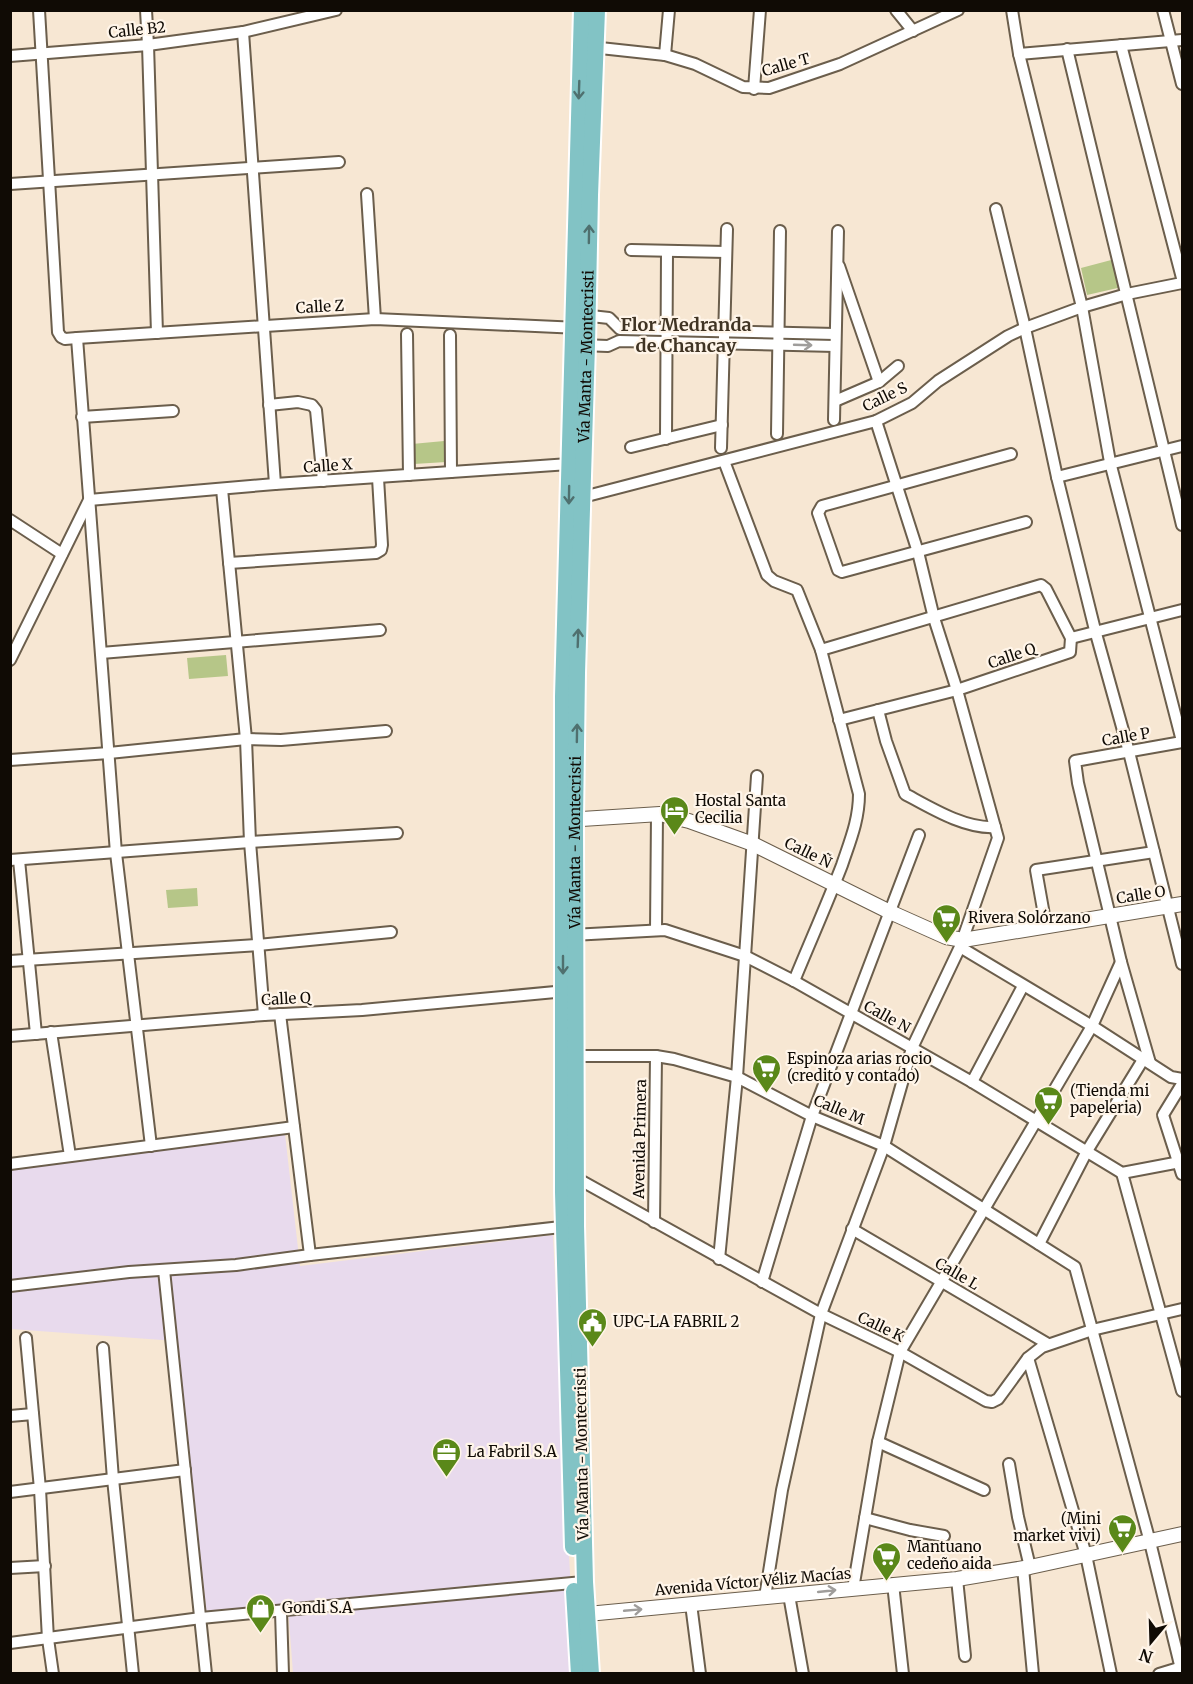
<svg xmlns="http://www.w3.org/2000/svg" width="1193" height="1684" viewBox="0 0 1193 1684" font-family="Merriweather,serif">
<rect width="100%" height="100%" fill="#f7e7d3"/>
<path fill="#e8daed" d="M285,1134L300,1266L553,1235L575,1673H293L288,1608L207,1615L176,1341L11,1329L10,1170Z"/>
<g fill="#b6c688">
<path d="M1115,259L1122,287L1087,295L1081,268Z"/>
<path d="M444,441L446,462L414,464L412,444Z"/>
<path d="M226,655L228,676L189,679L187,658Z"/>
<path d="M197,888L198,906L168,908L166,890Z"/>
</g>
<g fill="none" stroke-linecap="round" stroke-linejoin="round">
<defs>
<g id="minor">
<path d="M39,10L58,332L61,337L65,339L77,338L375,319L579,328"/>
<path d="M146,10L148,45L157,333"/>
<path d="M896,10L913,31"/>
<path d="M1012,10L1019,54L1082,307L1110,462L1182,741"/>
<path d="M1163,10L1182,84"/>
<path d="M243,32L275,484"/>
<path d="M1121,45L1182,278"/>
<path d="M591,47L665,55L695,64L743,87L769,88L840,64L958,10"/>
<path d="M1067,49L1182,525"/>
<path d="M1019,54L1182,40"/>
<path d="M665,55L669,10"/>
<path d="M10,56L148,45L243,32L336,10"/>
<path d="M754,89L760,10"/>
<path d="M10,184L339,162"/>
<path d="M367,194L375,319"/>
<path d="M996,209L1025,328L1057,477L1095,630L1129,752L1182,964"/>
<path d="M631,250L726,252"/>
<path d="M839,266L879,382"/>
<path d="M582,315L609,318L620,329L835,334"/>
<path d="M407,334L409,475"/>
<path d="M450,335L451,472"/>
<path d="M77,338L116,853L151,1146"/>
<path d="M581,345L608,346L619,341L835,346"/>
<path d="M835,401L879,382L898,366"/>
<path d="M269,405L298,402L312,405L316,410L323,481"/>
<path d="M82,417L173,411"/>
<path d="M834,420L838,231"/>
<path d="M777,434L780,231"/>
<path d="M666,439L667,252"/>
<path d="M631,447L722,425"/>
<path d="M721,448L727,229"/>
<path d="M1011,454L822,506L818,513L838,570L842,572L1026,522"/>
<path d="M724,461L767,575L774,581L797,590L821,650L859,794C859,820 850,841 842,865C827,904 810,942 794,981"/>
<path d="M1057,477L1182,446"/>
<path d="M222,489L246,739L250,842L264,1015"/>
<path d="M583,497L876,421L912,403L938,381L1008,336L1025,328L1082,307L1127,294L1182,283"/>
<path d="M10,520L62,554"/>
<path d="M229,563L376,553L381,550L382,545L378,478"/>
<path d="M1071,638L1182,610"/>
<path d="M821,650L1041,585L1046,589L1071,638L1070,652L957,690L839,720"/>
<path d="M101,653L380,630"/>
<path d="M10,660L89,500L275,484L569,464"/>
<path d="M878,710L886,741L905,794C931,808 965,829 995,827"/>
<path d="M10,760L109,753L246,739L281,740L386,731"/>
<path d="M10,860L250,842L397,833"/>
<path d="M19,860L36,1034"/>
<path d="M1046,926L1036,870L1154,852"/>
<path d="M656,930L657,814"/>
<path d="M572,935L665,930L745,956L794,981L972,1082L1122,1173L1180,1162"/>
<path d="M960,947L1092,1026L1171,1077L1182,1079"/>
<path d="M10,961L258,945L391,932"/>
<path d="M280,1014L310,1255"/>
<path d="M51,1032L70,1156"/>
<path d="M10,1036L264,1015L362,1010L566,991"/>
<path d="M571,1056H656L674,1059L737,1077L812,1116L884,1146L1075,1267L1150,1542L1182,1673"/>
<path d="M1150,1063L1121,962L1078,783L1075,761L1182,742"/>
<path d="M972,1082L1023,986"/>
<path d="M1182,1084L1163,1115L1182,1174"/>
<path d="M10,1164L294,1127"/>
<path d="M1122,1173L1182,1391"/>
<path d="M571,1175L821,1314L900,1352L986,1401L992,1402L998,1399L1028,1358L1042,1347L1092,1330L1182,1309"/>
<path d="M654,1222L656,1056"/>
<path d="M852,1229L1048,1344"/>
<path d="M1039,1244L1087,1151L1144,1058"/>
<path d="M719,1259L737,1077L757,776"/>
<path d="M164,1270L206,1674"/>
<path d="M762,1282L812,1116L919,835"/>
<path d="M10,1286L129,1272L236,1265L310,1255L570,1226"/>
<path d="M26,1338L40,1489L48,1639L53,1674"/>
<path d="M103,1348L113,1479L133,1674"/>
<path d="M1028,1358L1086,1555L1111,1674"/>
<path d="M10,1416L33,1414"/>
<path d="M878,1442L984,1490"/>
<path d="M1009,1464L1018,1517L1030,1567"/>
<path d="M10,1492L185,1470"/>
<path d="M865,1518L910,1530L944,1536"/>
<path d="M10,1568L45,1566"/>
<path d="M1023,1568L1033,1674"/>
<path d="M957,1579L965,1656"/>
<path d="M893,1584L903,1674"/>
<path d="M853,1589L878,1442L900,1352L1092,1026L1121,962"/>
<path d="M789,1595L803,1674"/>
<path d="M765,1597L782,1490L821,1314L884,1146L912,1048L960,947L998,838L957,690L934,618L918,552L876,421"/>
<path d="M691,1604L700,1674"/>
<path d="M281,1612L283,1674"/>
<path d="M10,1643L201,1618L583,1582"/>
<path d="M1159,1674L1182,1667"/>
</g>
<g id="tertiary">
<path d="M566,820L660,814L689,821L753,844L890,912L946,937L963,940L1182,904"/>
<path d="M577,1615L957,1579L1030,1567L1182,1534"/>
</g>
<g id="primary">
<path d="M573,1547L563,1192V697L582,10"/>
<path d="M574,1591L579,1674"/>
<path id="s1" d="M591,1674L585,1582L576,1226L575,819L577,673L587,345L590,195L597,10"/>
</g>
</defs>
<use href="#minor" stroke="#6b5e4c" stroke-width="14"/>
<use href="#tertiary" stroke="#6b5e4c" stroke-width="16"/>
<use href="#primary" stroke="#fff" stroke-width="20"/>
<use href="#minor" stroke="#fff" stroke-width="10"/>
<use href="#tertiary" stroke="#fff" stroke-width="14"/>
<use href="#primary" stroke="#82c3c5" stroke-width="16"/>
</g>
<defs><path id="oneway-shaft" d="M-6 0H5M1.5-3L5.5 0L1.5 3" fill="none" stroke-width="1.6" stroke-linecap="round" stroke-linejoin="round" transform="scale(1.5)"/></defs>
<g stroke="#4f706f">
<use href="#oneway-shaft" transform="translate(579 90) rotate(92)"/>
<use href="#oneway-shaft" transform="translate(589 234) rotate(-89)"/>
<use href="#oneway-shaft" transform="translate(569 495) rotate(91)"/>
<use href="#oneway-shaft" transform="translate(578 638) rotate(-88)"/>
<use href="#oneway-shaft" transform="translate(577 733) rotate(-89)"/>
<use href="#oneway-shaft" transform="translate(563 965) rotate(90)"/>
</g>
<g stroke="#9f9d9b">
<use href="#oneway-shaft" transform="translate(803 345) rotate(2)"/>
<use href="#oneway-shaft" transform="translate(827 1591) rotate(-6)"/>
<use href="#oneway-shaft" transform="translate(633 1610) rotate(-5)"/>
</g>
<defs>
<symbol id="hotel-pin" viewBox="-11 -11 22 30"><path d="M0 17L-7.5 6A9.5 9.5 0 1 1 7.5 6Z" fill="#5a8819" stroke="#fff5e9"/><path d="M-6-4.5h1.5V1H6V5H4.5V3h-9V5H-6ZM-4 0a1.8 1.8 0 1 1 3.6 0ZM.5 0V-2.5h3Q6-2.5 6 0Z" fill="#fff"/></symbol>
<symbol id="supermarket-pin" viewBox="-11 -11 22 30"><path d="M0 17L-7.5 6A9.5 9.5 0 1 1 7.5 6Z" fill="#5a8819" stroke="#fff5e9"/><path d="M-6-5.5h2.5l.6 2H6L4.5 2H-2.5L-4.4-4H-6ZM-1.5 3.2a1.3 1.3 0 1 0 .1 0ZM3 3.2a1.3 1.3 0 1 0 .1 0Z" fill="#fff"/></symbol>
<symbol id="civic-pin" viewBox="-11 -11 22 30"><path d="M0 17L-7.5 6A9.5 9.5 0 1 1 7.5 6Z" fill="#5a8819" stroke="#fff5e9"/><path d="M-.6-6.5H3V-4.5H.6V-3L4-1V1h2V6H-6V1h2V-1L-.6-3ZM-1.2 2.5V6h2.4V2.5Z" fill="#fff"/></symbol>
<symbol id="office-pin" viewBox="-11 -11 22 30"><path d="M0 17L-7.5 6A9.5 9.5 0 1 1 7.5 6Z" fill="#5a8819" stroke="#fff5e9"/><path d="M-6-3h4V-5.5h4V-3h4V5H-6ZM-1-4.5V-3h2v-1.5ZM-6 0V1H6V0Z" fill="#fff"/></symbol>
<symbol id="shop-pin" viewBox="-11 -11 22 30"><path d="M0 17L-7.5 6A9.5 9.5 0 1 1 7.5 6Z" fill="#5a8819" stroke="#fff5e9"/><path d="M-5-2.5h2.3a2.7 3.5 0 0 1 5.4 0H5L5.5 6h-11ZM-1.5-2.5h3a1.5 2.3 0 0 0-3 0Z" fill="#fff"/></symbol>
</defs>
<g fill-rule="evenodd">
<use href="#hotel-pin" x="658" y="794" width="33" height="45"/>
<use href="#supermarket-pin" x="930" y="902" width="33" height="45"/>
<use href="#supermarket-pin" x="750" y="1052" width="33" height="45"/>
<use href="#supermarket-pin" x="1032" y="1084" width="33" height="45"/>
<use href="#civic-pin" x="576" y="1306" width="33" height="45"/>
<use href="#office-pin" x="430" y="1436" width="33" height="45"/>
<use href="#supermarket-pin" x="1106" y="1512" width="33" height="45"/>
<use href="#supermarket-pin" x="870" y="1540" width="33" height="45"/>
<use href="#shop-pin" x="244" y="1592" width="33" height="45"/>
</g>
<g text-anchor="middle" stroke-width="4.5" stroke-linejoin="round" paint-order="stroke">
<g font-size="15" fill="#100b05" stroke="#fff5e9">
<text transform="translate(137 30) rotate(-6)" y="5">Calle B2</text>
<text transform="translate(786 65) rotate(-16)" y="5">Calle T</text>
<text transform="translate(320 307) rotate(-3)" y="5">Calle Z</text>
<text dy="5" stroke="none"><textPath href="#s1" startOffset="1318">Vía Manta - Montecristi</textPath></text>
<text transform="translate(885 397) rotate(-26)" y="5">Calle S</text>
<text transform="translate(328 466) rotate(-4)" y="5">Calle X</text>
<text transform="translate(1012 656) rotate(-19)" y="5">Calle Q</text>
<text transform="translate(1126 737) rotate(-10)" y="5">Calle P</text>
<text dy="5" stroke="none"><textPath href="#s1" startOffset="832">Vía Manta - Montecristi</textPath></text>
<text transform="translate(808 853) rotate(26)" y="5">Calle Ñ</text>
<text transform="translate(1141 895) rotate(-9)" y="5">Calle O</text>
<text transform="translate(286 999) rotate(-3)" y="5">Calle Q</text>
<text transform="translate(887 1017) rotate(29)" y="5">Calle N</text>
<text transform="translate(839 1110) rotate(23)" y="5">Calle M</text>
<text transform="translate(640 1139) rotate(-89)" y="5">Avenida Primera</text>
<text transform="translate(957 1274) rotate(30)" y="5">Calle L</text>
<text transform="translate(881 1327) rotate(26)" y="5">Calle K</text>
<text transform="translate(582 1454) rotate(-91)" y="5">Vía Manta - Montecristi</text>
<text transform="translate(753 1582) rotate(-5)" y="5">Avenida Víctor Véliz Macías</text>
</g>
<g font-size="15" fill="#100b05" stroke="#fff5e9" text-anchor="start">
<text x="695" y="806">Hostal Santa<tspan x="695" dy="17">Cecilia</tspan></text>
<text x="968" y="923">Rivera Solórzano</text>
<text x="787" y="1064">Espinoza arias rocio<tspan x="787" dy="17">(credito y contado)</tspan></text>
<text x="1070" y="1096">(Tienda mi<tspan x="1070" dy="17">papeleria)</tspan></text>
<text x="613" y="1327">UPC-LA FABRIL 2</text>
<text x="467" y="1457">La Fabril S.A</text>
<text x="1101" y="1524" text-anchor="end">(Mini<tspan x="1101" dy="17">market vivi)</tspan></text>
<text x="907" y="1552">Mantuano<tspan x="907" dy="17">cedeño aida</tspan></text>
<text x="282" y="1613">Gondi S.A</text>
</g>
<g font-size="18" font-weight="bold" fill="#403424" stroke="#fff5e9">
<text x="686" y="331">Flor Medranda<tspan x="686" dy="21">de Chancay</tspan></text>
</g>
</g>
<rect width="1193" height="1684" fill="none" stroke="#100b05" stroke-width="24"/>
<g transform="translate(1151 1642) rotate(199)" stroke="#fff5e9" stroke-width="4.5" paint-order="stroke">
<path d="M0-4.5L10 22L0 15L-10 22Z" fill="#100b05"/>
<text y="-9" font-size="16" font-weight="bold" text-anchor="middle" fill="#100b05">N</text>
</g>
</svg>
